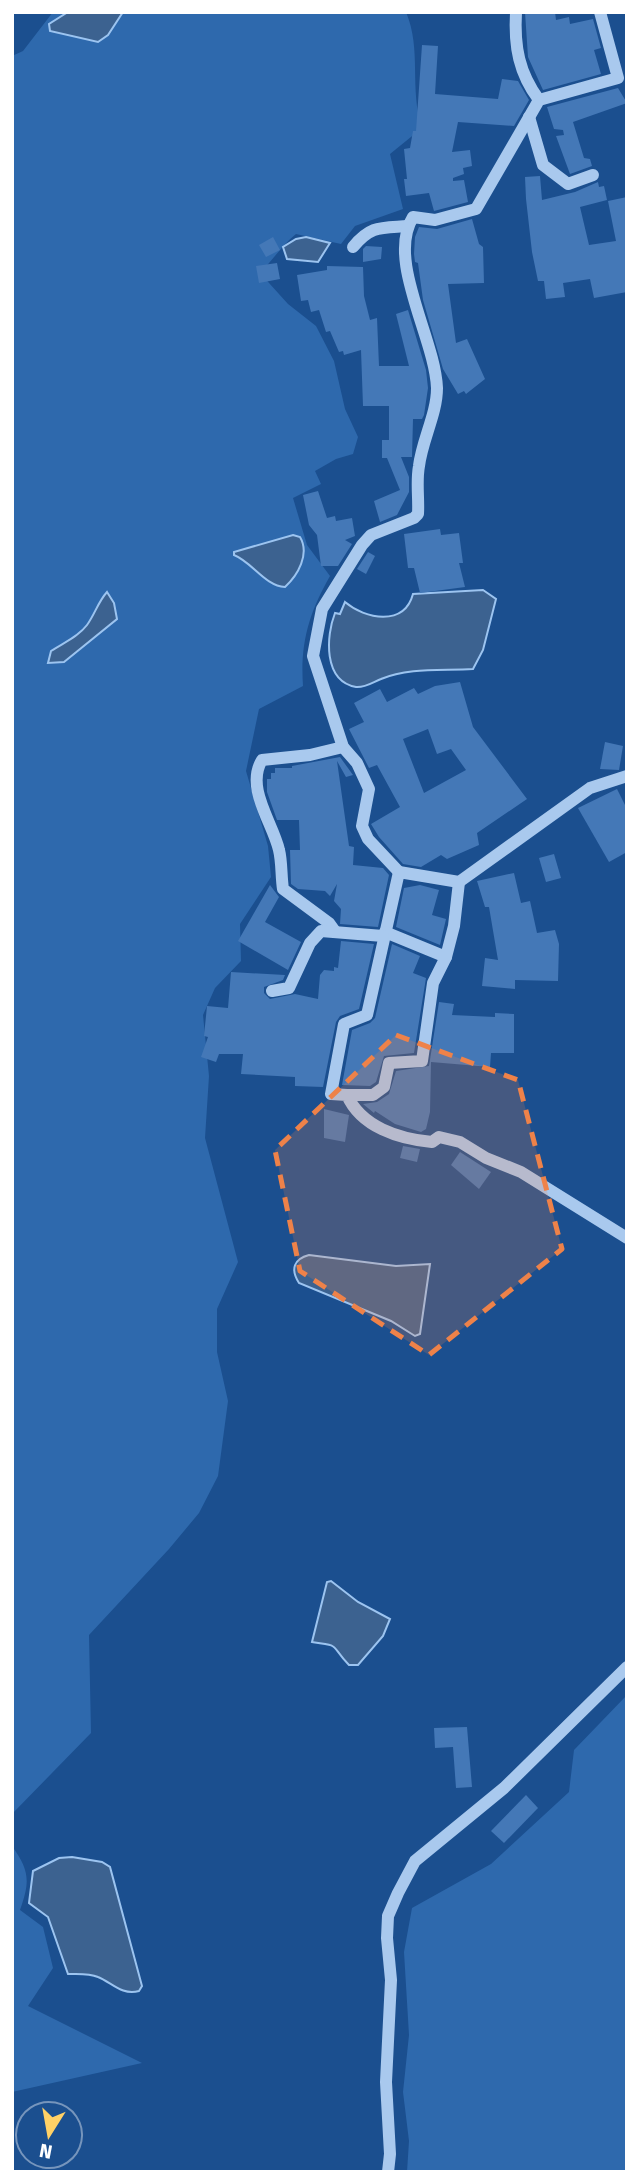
<svg xmlns="http://www.w3.org/2000/svg" width="639" height="2184" viewBox="0 0 639 2184" font-family="'Fira Sans',sans-serif">
<rect width="100%" height="100%" fill="#1b4f8f"/>
<g fill="#2e69ad">
<path d="M53,12H406C422,50 409,88 422,128L390,154L403,209L355,226L341,244L296,234C282,245 273,260 260,273L288,304L316,326L334,361L345,409L358,437L353,454L336,459L315,471L321,484L293,498L307,545L330,576C309,613 300,643 303,686L259,709L246,771L268,846L271,877L240,924L241,961L215,988L203,1015L209,1076L205,1138L238,1262L217,1309V1352L228,1401L218,1476L199,1513L169,1549L89,1635L91,1733L12,1814V56L23,51Z"/>
<path d="M627,1695V2172H407L409,2141L403,2092L409,2035L404,1952L412,1908L491,1864L569,1792L574,1750Z"/>
<path d="M12,1846C30,1871 30,1882 20,1910L43,1927L53,1968L28,2006L142,2063L12,2092Z"/>
</g>
<g fill="#3c6290" stroke="#9cc4f0" stroke-width="2">
<path d="M68,12H123L108,35L98,42L50,31L49,24Z"/>
<path d="M306,237L330,243L318,262L287,259L283,247L296,239Z"/>
<path d="M293,535L300,537C310,554 298,575 285,587C265,586 252,562 234,555V552Z"/>
<path d="M483,590L496,599L483,650L473,669C443,671 409,667 381,679C373,682 365,688 356,687C323,681 326,636 335,613L340,614L345,602C365,619 404,627 413,594Z"/>
<path d="M107,592L114,603L117,619L64,662L48,663L51,651C63,643 78,637 87,625C95,614 98,602 107,592Z"/>
<path d="M309,1255L396,1266L430,1264L420,1334L415,1336L391,1321L299,1283C290,1269 294,1259 309,1255Z"/>
<path d="M331,1581L358,1602L390,1619L383,1636L358,1665H349C329,1644 342,1646 312,1642L327,1582Z"/>
<path d="M72,1857L102,1862L110,1867L142,1986L139,1991C122,1996 111,1982 98,1977C89,1973 78,1974 68,1974L48,1917L29,1903L33,1871L59,1858Z"/>
</g>
<g fill="#4478b7" fill-rule="evenodd">
<path d="M525,12H555L556,20L569,17L570,24L593,19L601,48L594,50L601,74L543,90L528,57Z"/>
<path d="M422,45L438,46L435,94L498,99L502,79L518,81L529,100L514,126L458,122L452,152L470,150L472,166L463,168L464,174L453,178V181L464,180L468,202L434,211L429,193L406,196L404,179H407L404,149L410,148L413,131H416Z"/>
<path d="M618,88L627,103L573,122L584,158L590,159L592,166L570,174L556,136L564,135L563,130L554,129L547,107Z"/>
<path d="M540,176L542,200L575,192L598,182L599,187L604,186L607,200L580,207L589,245L616,241L608,201L627,197V292L594,298L590,279L563,283L565,297L546,299L544,281H538L532,252L526,199L525,177Z"/>
<path d="M472,219L479,244L483,247L484,283L448,284L456,343L467,339L485,379L466,394L464,391L458,394L443,369L423,300L418,263L415,262L414,254L415,237L419,227L437,229Z"/>
<path d="M273,237L280,250L266,257L259,245Z"/>
<path d="M366,246L382,247L381,259L363,262V249Z"/>
<path d="M277,263L280,279L259,283L256,266Z"/>
<path d="M327,266L363,267L364,296L370,320L377,318L379,366H409L396,314L408,310L426,370L428,388L424,415L422,419H413L412,457H401L409,477V492L397,515L380,522L374,501L400,490L387,458H382V440H389V406H363L361,350L344,355L343,351L339,352L330,331L326,332L319,310L311,312L308,300L301,301L297,275L327,270Z"/>
<path d="M318,491L327,518L335,516L336,521L352,518L355,536L345,540L352,544L338,566H321L317,535L309,525L303,495Z"/>
<path d="M440,529L441,535L459,533L463,563H459L465,587L420,593L414,568H408L404,534Z"/>
<path d="M368,552L375,556L366,574L357,569Z"/>
<path d="M460,682L473,727L527,799L477,833L479,845L447,859L441,855L421,867L403,864L379,837L371,824L400,807L377,765L369,768L349,729L364,722L354,703L380,689L387,702L414,688L418,694L435,686ZM428,729L437,754L451,749L466,770L424,793L403,739Z"/>
<path d="M605,742L623,746L619,770L600,769Z"/>
<path d="M340,757L353,775L346,777L337,761L349,846L354,847L353,865L383,868L389,875L378,927L340,924L341,909L334,901L337,884L330,896L325,891L298,889L291,884L290,850H300L299,820H277L267,792V779H271V773H275V768H292V766Z"/>
<path d="M617,789L627,809V852L609,862L578,808Z"/>
<path d="M554,854L561,878L546,882L539,858Z"/>
<path d="M514,873L521,903L530,901L537,933L555,930L559,944L558,981L515,980V989L482,986L485,958L498,960L489,907H485L477,881Z"/>
<path d="M270,885L279,897L265,922L301,942L288,970L238,941Z"/>
<path d="M420,885L439,890L432,915L446,919L440,945L396,927L404,888Z"/>
<path d="M341,941L374,944L359,1009L340,1016L336,1022L323,1087L295,1086V1077L241,1074L243,1054H219L216,1062L201,1057L208,1037L204,1036L207,1006L228,1008L231,972L285,975L283,980L264,987V993L270,999L295,994L318,999L320,975L324,970L334,971V967L338,968Z"/>
<path d="M392,944L420,956L413,973L426,978L414,1053L384,1056L376,1082L370,1086L342,1085L352,1030L370,1023L375,1018Z"/>
<path d="M439,1002L454,1004L452,1015L495,1017V1013L514,1014V1053H491L490,1067L431,1062L430,1112L426,1129L421,1132L395,1124L375,1111L374,1113L363,1104L377,1102L389,1094L396,1071L429,1066Z"/>
<path d="M324,1109L349,1115L345,1142L324,1138Z"/>
<path d="M403,1146L420,1149L417,1162L400,1158Z"/>
<path d="M460,1152L491,1172L479,1189L451,1165Z"/>
<path d="M467,1727L472,1787L456,1788L453,1747L435,1748L434,1728Z"/>
<path d="M526,1795L538,1808L504,1843L491,1831Z"/>
</g>
<g fill="none" stroke-linecap="round" stroke-linejoin="round">
<g stroke="#a9c9ee" stroke-width="12">
<path d="M516,12C514,47 519,73 539,100"/>
<path d="M529,117L543,165L568,184L593,175"/>
<path d="M353,247C371,225 381,228 408,226"/>
<path d="M627,776L590,788L459,882L399,872L367,1015L344,1024L331,1094L347,1095C361,1127 399,1139 432,1142L439,1137L460,1142L486,1158L521,1172L627,1238"/>
<path d="M399,872L368,839L362,826L369,789L357,763L343,747L313,656L322,609L362,545L371,535L414,518L418,514C419,498 416,482 419,466C422,440 437,414 437,388C435,338 386,260 413,217L435,220L476,209L539,100L618,78L600,12"/>
<path d="M334,930L329,923L283,889C281,876 282,862 279,850C273,823 245,788 262,760L310,755L343,747"/>
<path d="M385,932L446,957"/>
<path d="M272,991L289,988L310,943L321,931L383,936"/>
<path d="M347,1095H373L384,1087L389,1063L422,1061L433,983L446,957L454,926L459,882"/>
<path d="M388,2172L390,2154L386,2082L391,1980L387,1938L388,1916L398,1893L415,1861L504,1788L627,1667"/>
</g>
</g>
<path fill="#ee8249" fill-opacity="0.2" stroke="#ee8249" stroke-width="5" stroke-dasharray="14 9" stroke-linejoin="round" d="M396,1035L518,1080L562,1249L429,1355L300,1271L275,1150Z"/>
<rect width="639" height="2184" fill="none" stroke="#ffffff" stroke-width="28"/>
<g transform="translate(49 2135) rotate(191)"><circle r="33" fill="#1b4f8f" stroke="#7695bc" stroke-width="2"/>
<path d="M0-5L12 26L0 18L-12 26Z" fill="#ffd166"/>
<text y="-10" font-size="19" font-weight="bold" text-anchor="middle" fill="#ffffff">N</text>
</g>
</svg>
